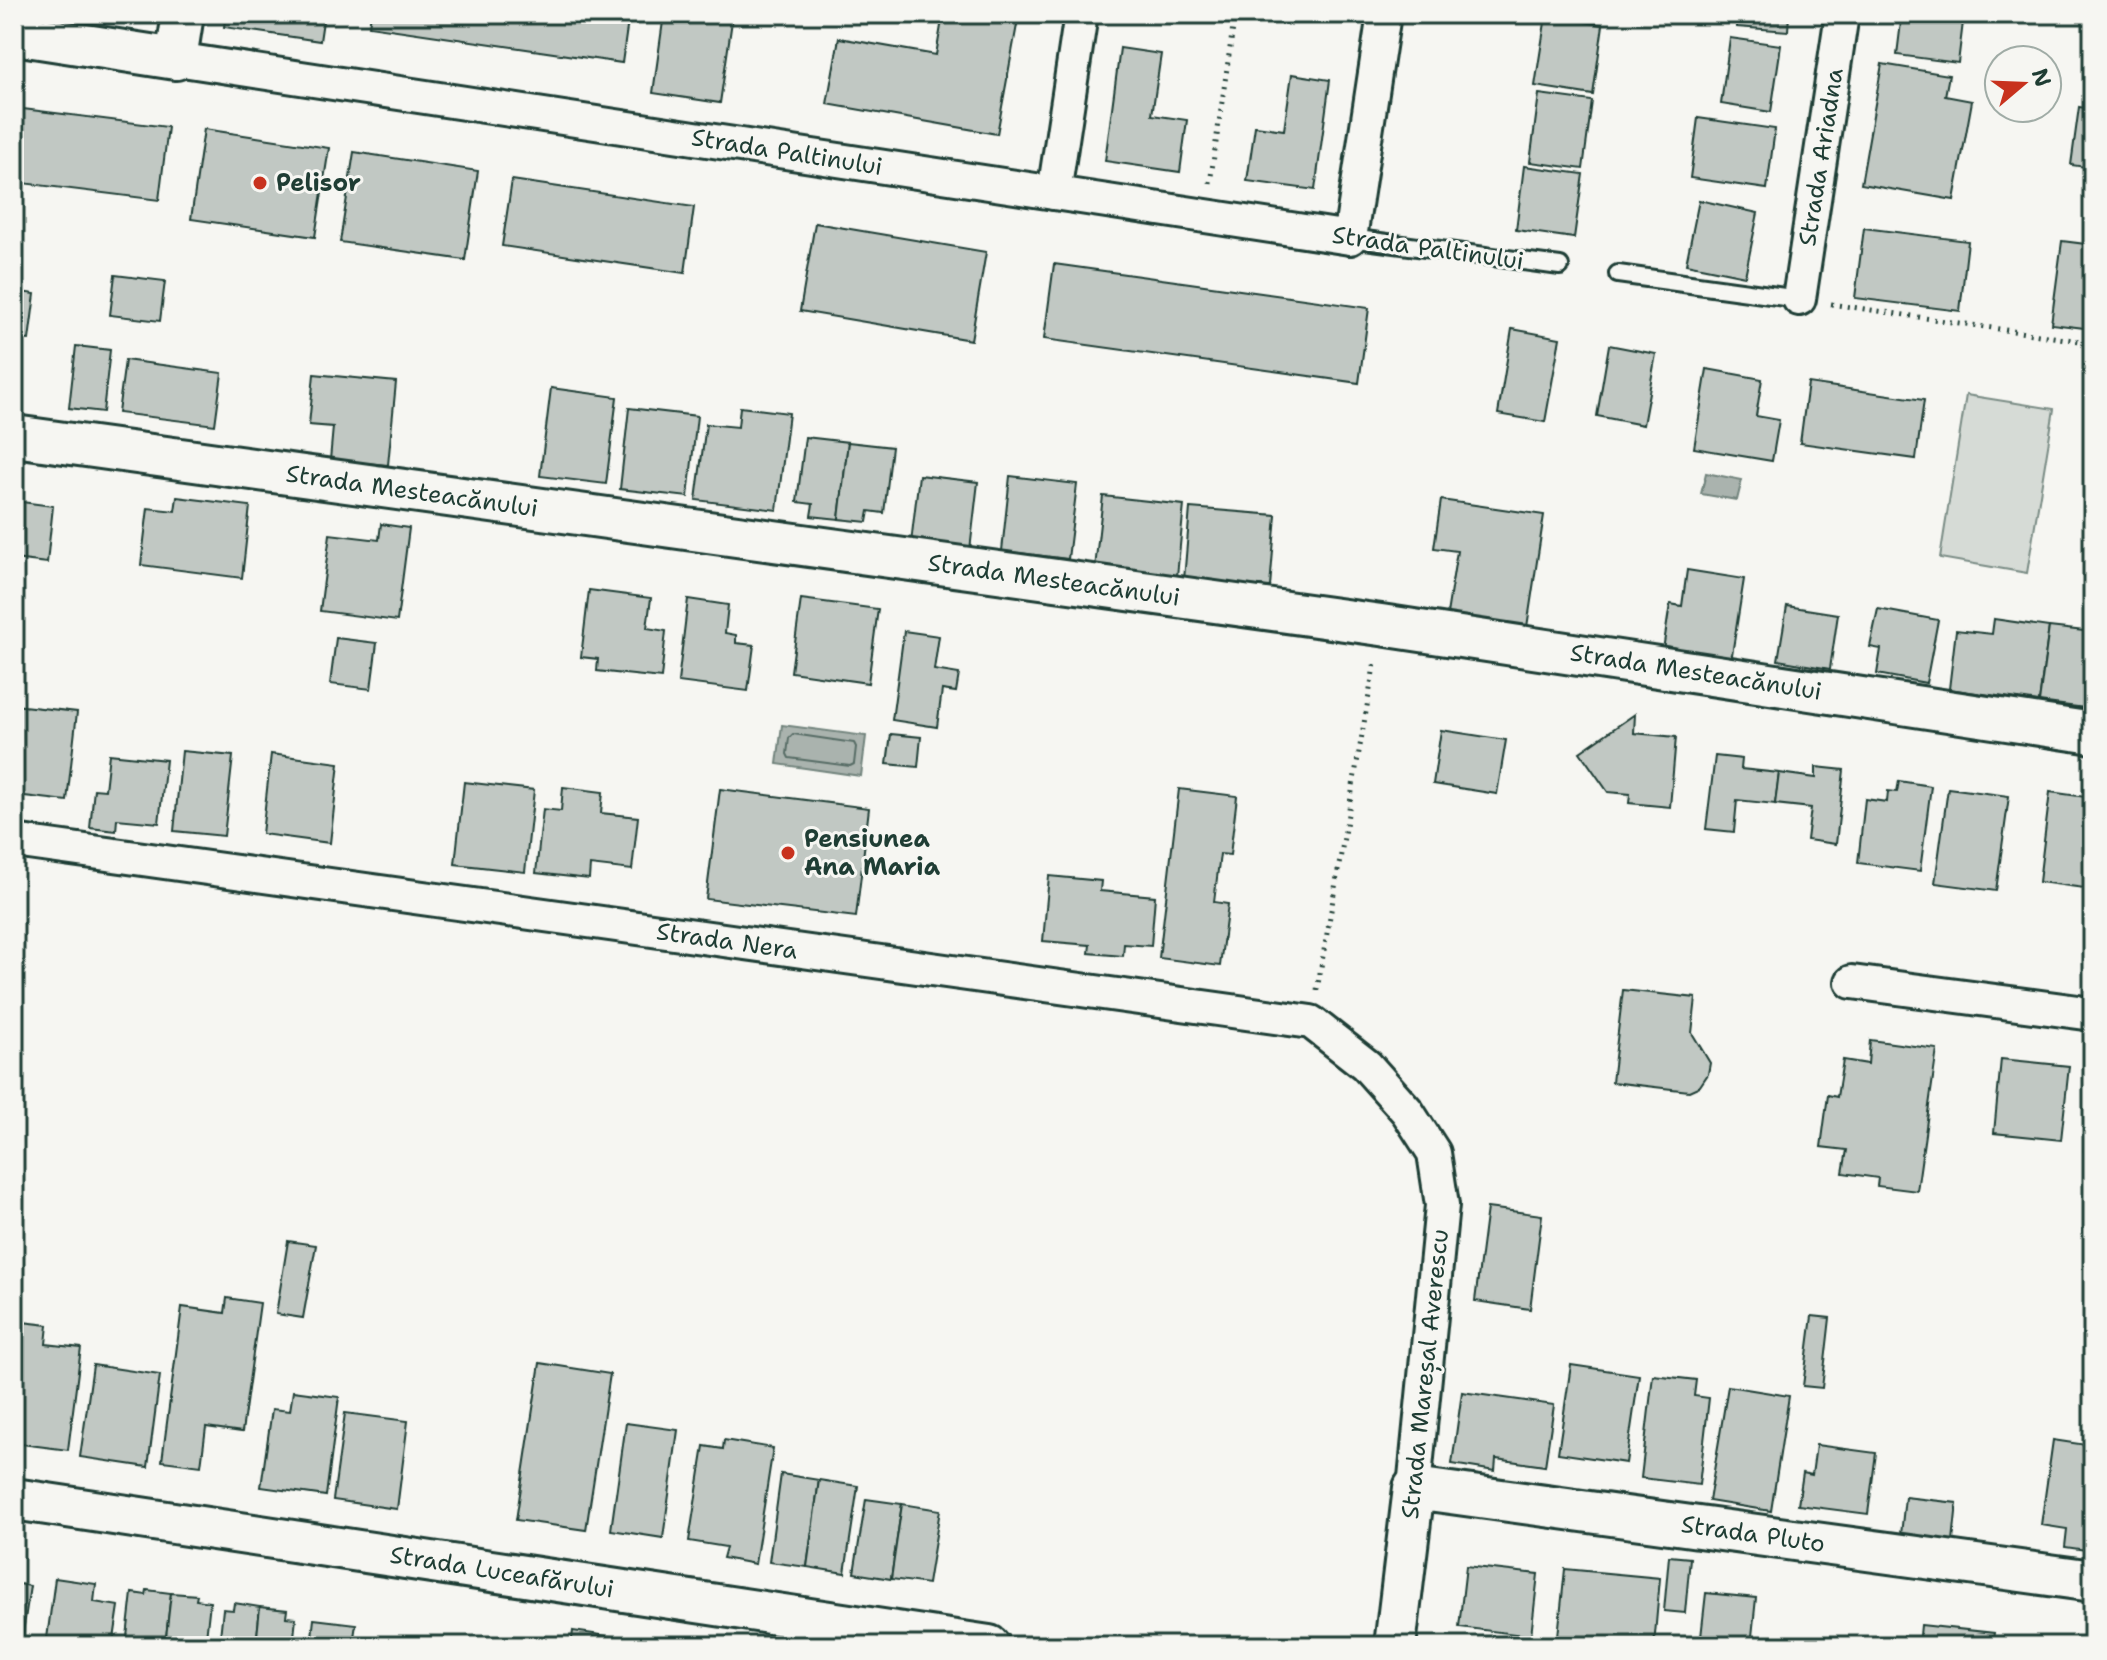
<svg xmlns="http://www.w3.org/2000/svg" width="2107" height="1660" viewBox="0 0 2107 1660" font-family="'Shantell Sans',sans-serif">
<rect width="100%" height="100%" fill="#f6f6f2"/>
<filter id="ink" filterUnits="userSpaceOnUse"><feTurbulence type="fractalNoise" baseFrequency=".0125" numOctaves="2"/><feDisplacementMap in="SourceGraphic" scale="16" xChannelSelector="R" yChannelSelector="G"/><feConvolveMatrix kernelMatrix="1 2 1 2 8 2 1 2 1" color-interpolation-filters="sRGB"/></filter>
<g filter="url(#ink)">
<path fill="#d6dbd6" stroke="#7a8c85" stroke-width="2" d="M1966,395L2054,409L2027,573L1940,558Z"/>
<g fill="#aab3ae" stroke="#72847d" stroke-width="2">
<path d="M1706,473L1742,480L1737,500L1701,494Z"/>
<path d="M782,725L866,736L861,776L777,764Z"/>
</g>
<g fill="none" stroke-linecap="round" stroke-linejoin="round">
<path stroke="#576c65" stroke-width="2" d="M793,734L854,743L856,747L854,764L850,766L789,758L787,754L789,738Z"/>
</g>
<g fill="#c1c8c3" stroke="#1f3d34" stroke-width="2">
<path d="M226,14H324L320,41L224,27Z"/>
<path d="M371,14H629L622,63L369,26Z"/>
<path d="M664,14H733L720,103L653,93Z"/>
<path d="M943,14H1019L997,134L827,104L839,38L936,55Z"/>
<path d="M1737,14H1789L1788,31L1737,27Z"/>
<path d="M1902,14H1964L1958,63L1897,55Z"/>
<path d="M1546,16L1603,25L1593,95L1535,86Z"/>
<path d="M1730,38L1781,45L1771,112L1721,104Z"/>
<path d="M1120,48L1161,54L1152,115L1187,120L1180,172L1105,161Z"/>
<path d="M2090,48L2093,49V96H2091L2093,83L2085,81Z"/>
<path d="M1882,64L1949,75L1945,96L1972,101L1954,200L1861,184Z"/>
<path d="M1292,74L1330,80L1315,190L1247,181L1255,126L1284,130Z"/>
<path d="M1539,94L1592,101L1583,169L1530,162Z"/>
<path d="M2079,107L2093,109V182H2090L2093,168L2071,165Z"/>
<path d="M23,109L168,127L159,200L14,182Z"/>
<path d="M1698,118L1775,129L1767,189L1690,178Z"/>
<path d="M204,129L329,148L315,237L191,219Z"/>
<path d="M354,152L478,171L465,260L340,242Z"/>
<path d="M1524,166L1583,174L1574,238L1516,230Z"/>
<path d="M512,180L694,207L685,273L502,246Z"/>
<path d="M1699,200L1758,213L1745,276L1686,264Z"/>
<path d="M815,223L986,252L971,340L800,311Z"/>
<path d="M1864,228L1968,241L1960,311L1855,298Z"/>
<path d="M2062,241L2093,245V329L2051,324Z"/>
<path d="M1054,264L1369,308L1359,383L1044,339Z"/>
<path d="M115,275L165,281L160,321L110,315Z"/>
<path d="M14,291L35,294L29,340L18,339L14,369Z"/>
<path d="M1512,329L1560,338L1545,422L1498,414Z"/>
<path d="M1609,345L1656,354L1643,425L1597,416Z"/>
<path d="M76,346L110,350L103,412L69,408Z"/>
<path d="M125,360L222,373L215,425L118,413Z"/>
<path d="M1707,369L1762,379L1756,416L1779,420L1772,461L1694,448Z"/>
<path d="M314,374L396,382L388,465L330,460L333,427L309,425Z"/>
<path d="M1808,383L1924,400L1916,459L1800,443Z"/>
<path d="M551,388L617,397L606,484L540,476Z"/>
<path d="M740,407L789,413L777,510L696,500L706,424L738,427Z"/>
<path d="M629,408L697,416L688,497L620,489Z"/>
<path d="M805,437L848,442L839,519L811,516L813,504L797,502Z"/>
<path d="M848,442L892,447L884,513L869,511L867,522L839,519Z"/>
<path d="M919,475L978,482L970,550L911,543Z"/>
<path d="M1010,476L1077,484L1068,559L1002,551Z"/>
<path d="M1103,496L1184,505L1177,576L1095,568Z"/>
<path d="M177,497L250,506L242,578L141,565L148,508L175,511Z"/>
<path d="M1441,500L1544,515L1527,627L1447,614L1457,551L1434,548Z"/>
<path d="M14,501L53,506L47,563L14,559Z"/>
<path d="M1190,508L1276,515L1270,587L1184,580Z"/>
<path d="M381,524L409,528L397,621L320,611L330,534L379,540Z"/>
<path d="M1687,570L1744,579L1731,661L1663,650L1670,604L1682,606Z"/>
<path d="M589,590L651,598L647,628L666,631L661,678L597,671L598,659L581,657Z"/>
<path d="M688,599L728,605L725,633L736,635V643L754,645L748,691L678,682Z"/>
<path d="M801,599L878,609L868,683L791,672Z"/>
<path d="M1787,606L1838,614L1830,669L1778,660Z"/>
<path d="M1878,609L1938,620L1926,683L1877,674L1881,649L1870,647Z"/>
<path d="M1994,619L2049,627L2039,702L1949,689L1956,630L1992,634Z"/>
<path d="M2049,627L2093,632V709L2039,702Z"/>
<path d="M904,631L939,636L934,670L959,674L956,692L942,690L937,727L892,720Z"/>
<path d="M336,638L377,643L371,689L330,684Z"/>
<path d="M14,705L77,712L67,801L16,795L17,784H14Z"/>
<path d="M1635,714L1634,733L1676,737L1670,807L1629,803L1630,794L1608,792L1580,752Z"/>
<path d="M1441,730L1506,740L1497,794L1433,784Z"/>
<path d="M891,734L921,737L918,767L887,764Z"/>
<path d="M182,751L233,756L224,836L174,831Z"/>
<path d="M109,754L166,760L159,823L117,819L116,831L90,828L94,789L105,790Z"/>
<path d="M271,754L339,763L330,843L262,834Z"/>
<path d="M1715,756L1742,759L1741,769L1779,773L1775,804L1737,800L1734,832L1706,829Z"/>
<path d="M1816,767L1844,770L1836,844L1807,840L1811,808L1775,804L1779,773L1816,778Z"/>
<path d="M1899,781L1931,786L1920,871L1858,863L1865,799L1887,802L1888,791L1897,792Z"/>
<path d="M464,782L534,790L525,872L455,864Z"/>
<path d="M563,787L603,792L601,813L638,817L632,870L590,865L589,879L536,873L543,809L561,811Z"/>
<path d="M1948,788L2009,796L1996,891L1935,883Z"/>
<path d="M720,789L869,808L856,917L706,899Z"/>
<path d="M1179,789L1237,796L1230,855L1220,854L1214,902L1228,904L1220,966L1159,958Z"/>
<path d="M2050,792L2093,798L2092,889L2039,882Z"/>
<path d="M1049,876L1101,881L1100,891L1155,896L1151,946L1124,944L1123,956L1089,953L1090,945L1043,941Z"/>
<path d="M1623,990L1696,998L1692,1033L1710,1063L1708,1074L1700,1086L1689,1091L1612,1082Z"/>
<path d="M1870,1040L1937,1049L1917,1191L1877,1186L1878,1178L1843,1173L1847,1150L1821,1147L1828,1095L1837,1097L1843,1060L1868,1064Z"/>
<path d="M2001,1059L2069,1066L2061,1140L1994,1133Z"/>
<path d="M2092,1093H2093V1172L2090,1171L2093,1153L2084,1151Z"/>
<path d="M1487,1208L1542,1215L1530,1309L1475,1301Z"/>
<path d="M288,1241L316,1245L303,1318L276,1314Z"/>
<path d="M227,1298L260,1303L242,1432L206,1427L201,1466L162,1461L182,1307L225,1313Z"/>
<path d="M1812,1316L1830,1318L1822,1388L1803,1386Z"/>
<path d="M14,1321L48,1325L46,1344L81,1348L68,1450L14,1443Z"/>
<path d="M540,1363L610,1374L586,1530L516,1520Z"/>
<path d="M93,1365L160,1375L148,1467L80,1457Z"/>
<path d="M1571,1365L1639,1375L1626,1463L1558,1453Z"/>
<path d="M1653,1375L1696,1380L1694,1396L1709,1398L1699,1485L1641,1478Z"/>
<path d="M1728,1386L1789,1396L1771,1511L1709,1501Z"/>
<path d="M293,1391L339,1397L326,1496L261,1487L272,1409L290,1411Z"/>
<path d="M1462,1392L1554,1405L1545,1466L1496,1459L1495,1471L1452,1464Z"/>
<path d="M345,1413L408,1421L397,1509L333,1500Z"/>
<path d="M626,1423L678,1430L663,1538L611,1530Z"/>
<path d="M724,1440L773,1448L755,1564L723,1558L726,1547L689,1541L704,1446L723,1449Z"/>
<path d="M2053,1440L2093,1446V1551L2065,1547L2067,1529L2041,1525Z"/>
<path d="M1816,1445L1876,1453L1868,1514L1798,1505L1803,1473L1812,1475Z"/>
<path d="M781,1474L819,1480L807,1567L769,1562Z"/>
<path d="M819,1480L858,1486L845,1573L807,1567Z"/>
<path d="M1905,1497L1957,1503L1953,1541L1901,1535Z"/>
<path d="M866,1499L902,1504L891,1579L854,1573Z"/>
<path d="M902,1504L940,1510L928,1584L891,1579Z"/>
<path d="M1669,1556L1690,1558L1685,1613L1664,1611Z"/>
<path d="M1466,1566L1538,1574L1531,1636L1459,1627Z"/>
<path d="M1565,1569L1660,1578L1654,1646H1557Z"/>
<path d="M55,1578L96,1584L94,1602L119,1606L113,1646H46Z"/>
<path d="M14,1583L30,1586L21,1646H14Z"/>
<path d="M147,1590L171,1593L165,1646H126L132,1593L146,1595Z"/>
<path d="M171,1593L197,1595L196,1600L210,1602L205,1646H165Z"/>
<path d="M1706,1593L1756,1598L1751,1646H1700Z"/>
<path d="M234,1603L260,1607L256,1646H219L223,1609L233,1610Z"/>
<path d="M260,1607L287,1610L286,1617L296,1618L293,1646H256Z"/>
<path d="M314,1619L356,1624L353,1644L368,1646H311Z"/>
<path d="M1921,1625L1994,1633L1992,1646H1919Z"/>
<path d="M573,1631L615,1637L614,1646H571Z"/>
<path d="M2035,1639L2093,1646H2034Z"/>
</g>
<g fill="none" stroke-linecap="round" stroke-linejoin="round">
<defs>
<g id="service">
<path d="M1350,238L1560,266"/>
<path d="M1618,274L1799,299"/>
</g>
<g id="minor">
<path d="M176,59L1350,238L1384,14"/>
<path d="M1054,193L1081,14"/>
<path d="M1799,299L1842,14"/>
<path d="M14,841L1311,1022L1366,1065L1407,1111L1434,1153L1442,1205L1414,1488"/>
<path d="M1852,982L2093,1014"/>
</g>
<g id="tertiary">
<path d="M14,34L176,59L183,14"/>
<path d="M14,436L1381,625L2093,733"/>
<path d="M14,1499L989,1646"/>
<path d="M1395,1646L1414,1488L2093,1581"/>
</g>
</defs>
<use href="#service" stroke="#1f3d34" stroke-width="22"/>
<use href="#minor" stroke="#1f3d34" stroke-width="38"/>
<use href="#tertiary" stroke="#1f3d34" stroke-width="46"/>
<g stroke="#1f3d34" stroke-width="5" stroke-dasharray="2 6" stroke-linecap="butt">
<path d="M1210,183L1235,14"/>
<path d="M1831,304L2093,343"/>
<path d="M1317,990L1375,661"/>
</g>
<use href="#service" stroke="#f6f6f2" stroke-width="16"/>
<use href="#minor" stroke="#f6f6f2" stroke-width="32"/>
<use href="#tertiary" stroke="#f6f6f2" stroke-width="40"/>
</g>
</g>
<g fill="#c8321e" stroke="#f6f6f2" stroke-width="3">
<circle cx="260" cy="183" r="8"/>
<circle cx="788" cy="853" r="8"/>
</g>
<g text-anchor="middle" stroke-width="6" stroke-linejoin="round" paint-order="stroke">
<g font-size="24" fill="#1f3d34" stroke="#f6f6f2">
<text transform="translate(787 152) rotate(9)" y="8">Strada Paltinului</text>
<text transform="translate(1821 157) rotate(-81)" y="8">Strada Ariadna</text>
<text transform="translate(1428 248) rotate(8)" y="8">Strada Paltinului</text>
<text transform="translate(412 491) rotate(8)" y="8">Strada Mesteacănului</text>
<text transform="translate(1054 580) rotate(8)" y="8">Strada Mesteacănului</text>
<text transform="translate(1696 672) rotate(9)" y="8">Strada Mesteacănului</text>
<text transform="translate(727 941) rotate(8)" y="8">Strada Nera</text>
<text transform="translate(1425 1374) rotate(-84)" y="8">Strada Mareșal Averescu</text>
<text transform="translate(1753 1534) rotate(8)" y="8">Strada Pluto</text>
<text transform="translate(502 1572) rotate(9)" y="8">Strada Luceafărului</text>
</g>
<g font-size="24" font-weight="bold" fill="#1f3d34" stroke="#f6f6f2" text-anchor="start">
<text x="276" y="191">Pelisor</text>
<text x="804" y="847">Pensiunea<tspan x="804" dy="28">Ana Maria</tspan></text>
</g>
</g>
<rect width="2107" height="1660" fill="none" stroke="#f6f6f2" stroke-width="48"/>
<rect x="24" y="24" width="2059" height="1612" fill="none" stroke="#1f3d34" stroke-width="3" filter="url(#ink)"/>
<g transform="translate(2023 84) rotate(71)"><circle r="38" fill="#f6f6f2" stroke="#a0aca6" stroke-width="2"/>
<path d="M0-6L14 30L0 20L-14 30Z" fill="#c8321e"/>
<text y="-12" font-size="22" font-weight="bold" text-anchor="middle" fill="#1f3d34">N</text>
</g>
</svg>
